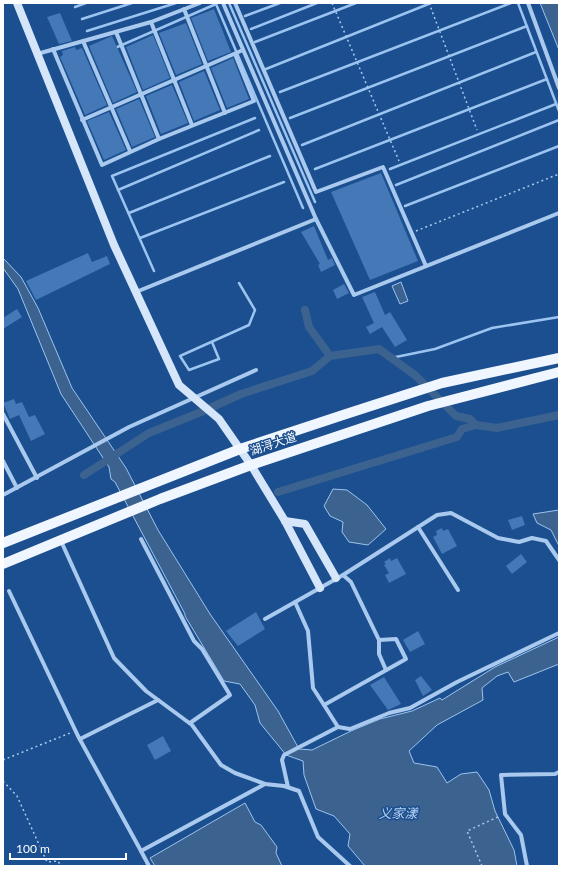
<svg xmlns="http://www.w3.org/2000/svg" width="562" height="869" viewBox="0 0 562 869" font-family="Lato,'Noto Sans SC',sans-serif">
<rect width="100%" height="100%" fill="#1b4f8f"/>
<g fill="#3c6290" stroke="#9cc4f0">
<path d="M540,3H559V50Z"/>
<path d="M3,258L21,277L38,308L72,388L126,468L158,530L210,614L278,711L299,749L312,750L351,731L380,719L412,711L440,698L442,700L495,667L559,637V664L514,682L508,672L497,676L482,688L483,700L437,725L409,751L414,763L437,767L447,783L461,774L477,772L489,790L495,811L514,850L517,866H365L348,846L350,834L334,816L316,809L304,775L303,761L286,755L278,745L260,723L255,705L240,684L224,681L185,616V614L115,482L111,479L109,467L61,394L18,289L3,268Z"/>
<path d="M401,282L408,301L400,304L392,286Z"/>
<path d="M333,489L347,490L367,505L386,529L368,545L349,542L342,532L343,522L330,516L324,506Z"/>
<path d="M559,510V546L551,530L537,523L533,514Z"/>
<path d="M245,803L255,822L261,825L277,847L276,853L282,866H155L150,858Z"/>
</g>
<g fill="none" stroke-linecap="round" stroke-linejoin="round">
<g stroke="#9cc4f0" stroke-width="2.5">
<path d="M229,3L315,202"/>
<path d="M518,3L559,111"/>
<path d="M75,7L86,3"/>
<path d="M245,16L280,3"/>
<path d="M82,19L132,3"/>
<path d="M251,29L317,3"/>
<path d="M87,31L176,3"/>
<path d="M255,42L356,3"/>
<path d="M115,48L216,4L303,208"/>
<path d="M266,69L431,3"/>
<path d="M280,92L511,3"/>
<path d="M290,118L527,26"/>
<path d="M302,145L536,52"/>
<path d="M315,169L547,79"/>
<path d="M390,169L556,104"/>
<path d="M396,185L559,120"/>
<path d="M118,190L259,130"/>
<path d="M405,206L559,146"/>
<path d="M129,213L270,156"/>
<path d="M140,238L284,182"/>
<path d="M154,271L112,176L255,118"/>
<path d="M212,342L219,359L189,370L180,356L249,325L255,310L239,283"/>
<path d="M391,358L435,349L492,328L559,317"/>
</g>
<g stroke="#3c6290" stroke-width="8">
<path d="M305,310L309,327L330,356L379,349L416,376L456,416L470,419L476,425L497,428L559,415"/>
<path d="M84,475L149,433L201,412L241,394L312,371L330,356"/>
<path d="M278,492L457,437L462,429L476,425"/>
</g>
</g>
<g fill="#4478b7">
<path d="M214,9L231,52L208,61L191,18Z"/>
<path d="M60,13L72,41L59,44L47,17Z"/>
<path d="M186,23L202,64L176,75L159,33Z"/>
<path d="M153,35L170,78L143,90L126,47Z"/>
<path d="M112,36L137,92L113,103L89,46Z"/>
<path d="M75,47L76,50L82,48L107,105L85,115L60,57L63,55L62,51Z"/>
<path d="M233,58L249,99L227,108L211,68Z"/>
<path d="M204,71L220,110L194,121L179,82Z"/>
<path d="M172,85L188,123L161,134L146,96Z"/>
<path d="M139,99L155,137L132,147L116,109Z"/>
<path d="M109,112L126,150L104,160L87,121Z"/>
<path d="M381,173L418,261L370,280L331,192Z"/>
<path d="M314,226L328,260L332,258L335,265L321,272L318,265L320,264L301,232Z"/>
<path d="M88,253L92,262L107,256L110,264L36,300L26,281Z"/>
<path d="M344,284L349,293L337,299L333,290Z"/>
<path d="M375,292L385,315L390,312L407,340L395,347L382,327L370,334L366,327L374,323L362,297Z"/>
<path d="M17,309L22,317L3,329V318Z"/>
<path d="M14,399L16,404L22,402L29,417L35,415L45,434L31,441L19,415L10,419L3,403Z"/>
<path d="M522,516L525,525L512,530L508,520Z"/>
<path d="M442,528L443,531L448,529L457,546L442,554L433,537L437,535L436,531Z"/>
<path d="M521,554L527,562L512,574L506,566Z"/>
<path d="M390,558L391,561L397,558L406,574L389,583L385,575L389,573L384,565L386,564L384,562Z"/>
<path d="M256,612L265,629L238,646L226,631Z"/>
<path d="M418,631L425,644L410,652L403,640Z"/>
<path d="M421,676L432,690L423,696L415,680Z"/>
<path d="M384,677L401,704L388,710L370,685Z"/>
<path d="M163,736L171,751L155,760L147,745Z"/>
</g>
<g fill="none" stroke-linecap="round" stroke-linejoin="round">
<g stroke="#a9c9ee" stroke-width="1.5" stroke-dasharray="2 3" stroke-linecap="butt">
<path d="M332,3L399,161"/>
<path d="M429,3L477,130"/>
<path d="M416,231L559,174"/>
<path d="M3,760L70,733"/>
<path d="M3,781L17,796L47,862L58,861L61,866"/>
<path d="M482,866L467,831L500,816"/>
</g>
<g stroke="#a9c9ee" stroke-width="4">
<path d="M223,3L316,219L354,295L559,213"/>
<path d="M235,3L316,192L383,167L426,266"/>
<path d="M528,3L559,88"/>
<path d="M184,9L225,113"/>
<path d="M151,22L192,125"/>
<path d="M116,32L159,139"/>
<path d="M83,41L130,151"/>
<path d="M53,49L102,165L159,139L254,101L235,54"/>
<path d="M37,54L151,22L200,3"/>
<path d="M82,120L243,50"/>
<path d="M136,292L316,219"/>
<path d="M3,414L37,478"/>
<path d="M3,461L17,488"/>
<path d="M3,495L129,427L256,370"/>
<path d="M418,527L458,590"/>
<path d="M141,539L194,641L202,649L230,695L190,723"/>
<path d="M61,541L114,658L146,691L192,725L221,765L235,773L265,784L284,786L299,791L318,837L350,866"/>
<path d="M9,591L78,736L141,851"/>
<path d="M295,602L308,631L313,688L324,705L406,659L396,639L379,640L351,582L343,575"/>
<path d="M265,619L343,575L437,515L451,513L498,538L519,542L532,538L546,541L559,560"/>
<path d="M379,640V654L386,670"/>
<path d="M338,727L350,729L389,713L410,708L457,682L559,633"/>
<path d="M80,739L158,700"/>
<path d="M288,787L282,760L284,755L338,727L324,705"/>
<path d="M149,866L141,851L265,784"/>
<path d="M527,866L521,835L505,814L501,775L555,774L559,772"/>
</g>
<g stroke="#d6e6fa" stroke-width="8">
<path d="M17,3L114,245L179,385L219,419L251,465L285,521L320,588"/>
<path d="M285,521L305,524L336,578"/>
</g>
<g stroke="#f0f6ff" stroke-width="10">
<path d="M3,543L240,449L346,414L442,383L559,358"/>
<path d="M3,564L160,499L251,465L428,406L559,372"/>
</g>
</g>
<g text-anchor="middle" stroke-width="3" stroke-linejoin="round" paint-order="stroke">
<g font-size="12" fill="#fff" stroke="#1b4f8f">
<text transform="translate(273 444) rotate(-18)" y="4">湖浔大道</text>
</g>
<g font-size="13" font-style="italic" fill="#b5d3f5" stroke="#1b4f8f">
<text x="398" y="818">义家漾</text>
</g>
</g>
<rect width="562" height="869" fill="none" stroke="#ffffff" stroke-width="8"/>
<path d="M10 853v6h116v-6" fill="none" stroke="#ffffff" stroke-width="2"/>
<text x="16" y="853" font-size="12" fill="#ffffff" stroke="#1b4f8f" stroke-width="3" paint-order="stroke">100 m</text>
</svg>
